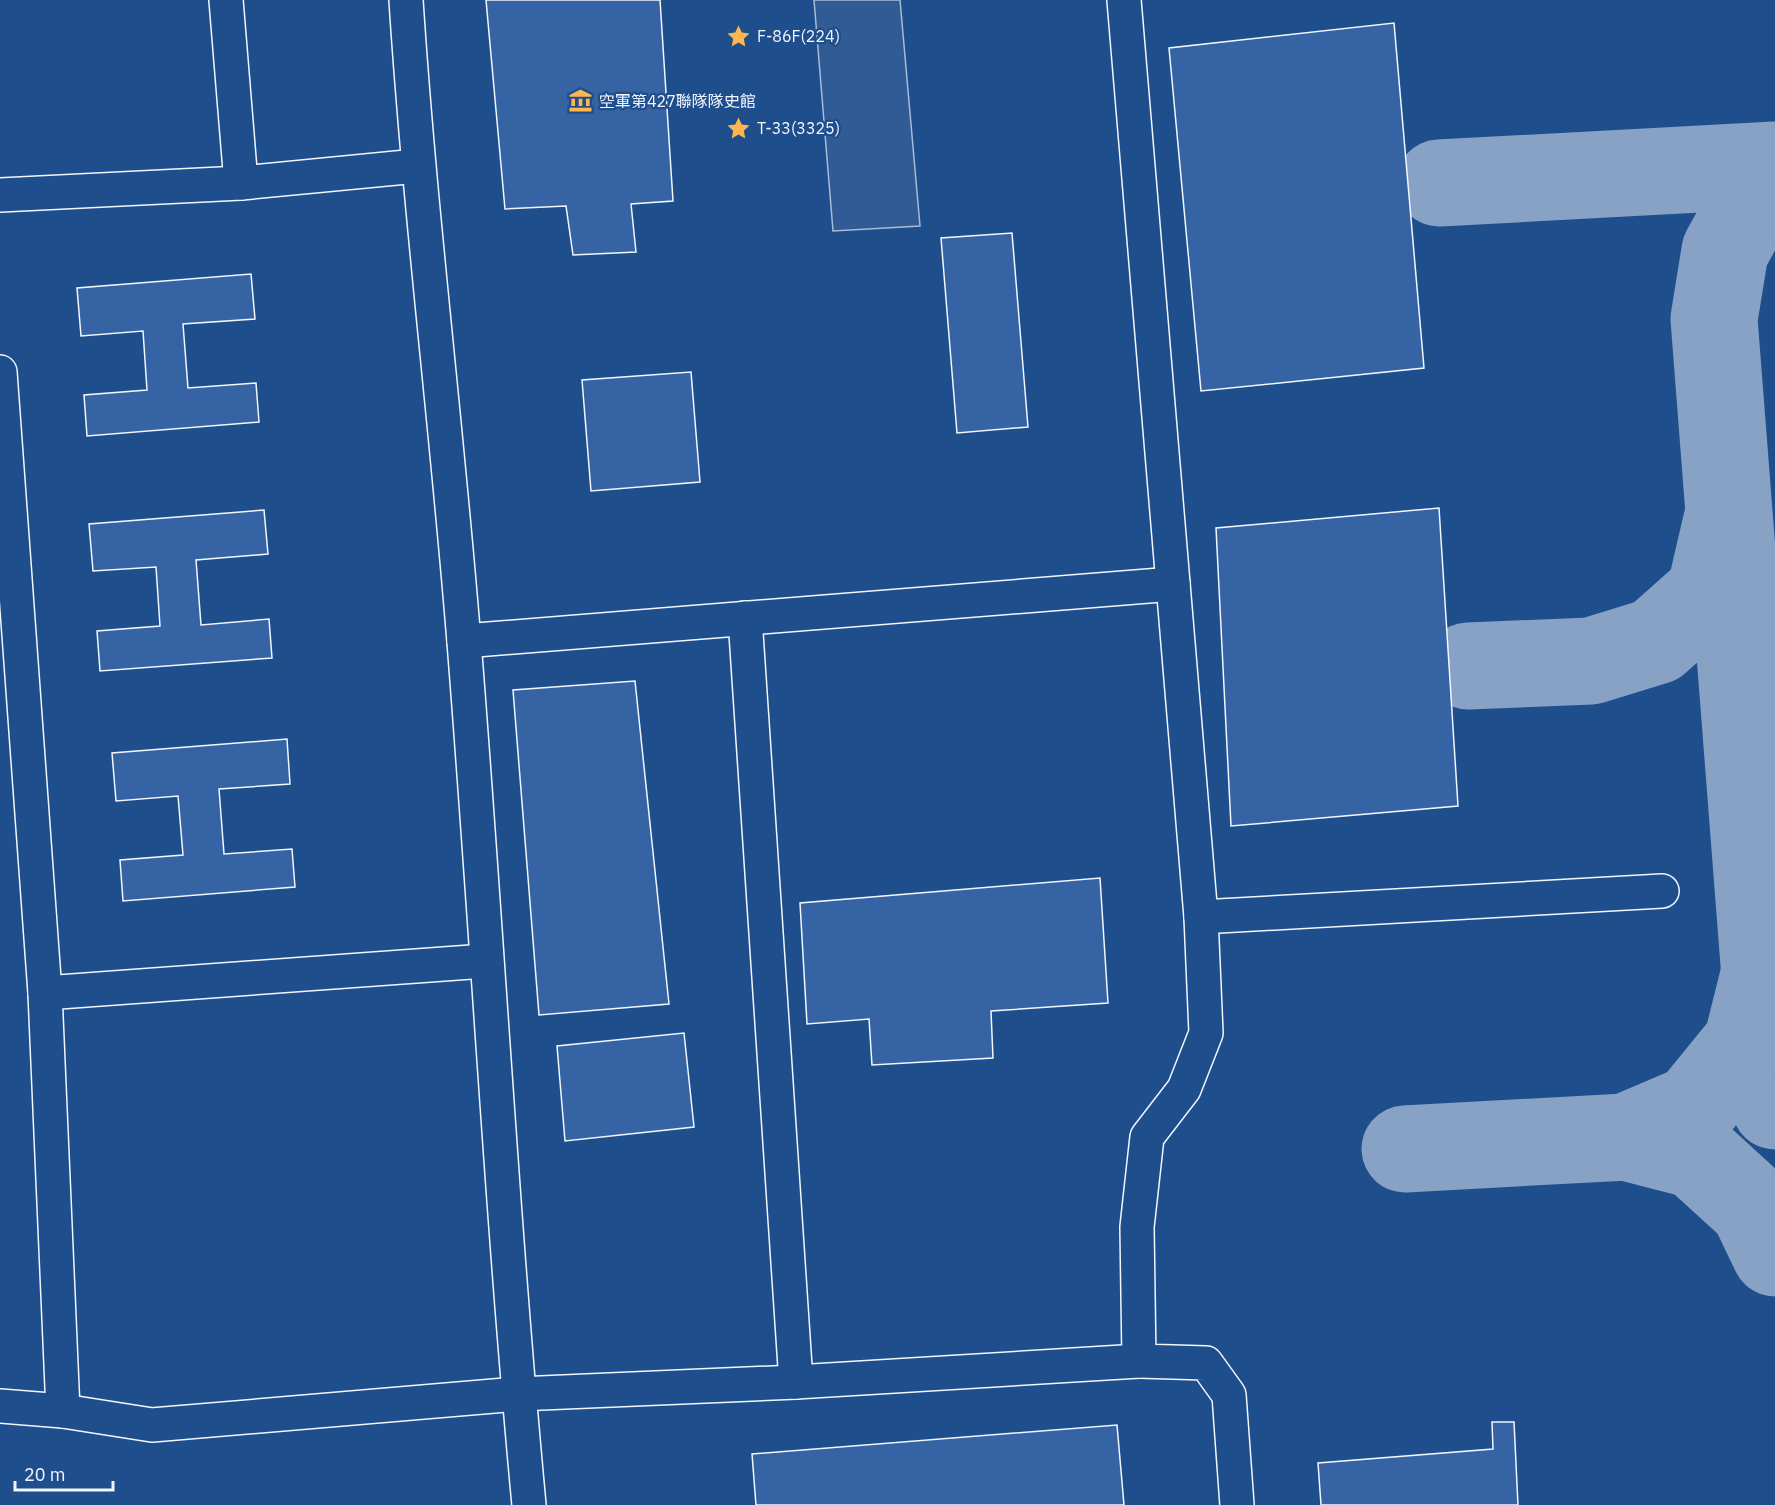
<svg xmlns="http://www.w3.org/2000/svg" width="1775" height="1505" viewBox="0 0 1775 1505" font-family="'IBM Plex Sans','Noto Sans TC',sans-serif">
<rect width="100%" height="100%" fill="#1f4e8c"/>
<path fill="#305b95" stroke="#a8bbd7" stroke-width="1.5" d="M814,0H900L920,226L833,231Z"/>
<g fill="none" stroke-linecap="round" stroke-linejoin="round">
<g stroke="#88a2c6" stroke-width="87">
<path d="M1439,183L1775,165"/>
<path d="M1775,189L1745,215L1725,251L1714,319L1775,1106"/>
<path d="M1468,666L1591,661L1656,641L1710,593L1727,520"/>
<path d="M1626,1137L1694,1108L1747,1043L1763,979"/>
<path d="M1405,1149L1626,1137L1696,1155L1753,1207L1775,1253"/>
</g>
</g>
<g fill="#3563a3" stroke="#f2f6ff" stroke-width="1.5">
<path d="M486,0H660L673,201L631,204L636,252L573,255L566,206L505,209Z"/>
<path d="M1394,23L1424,368L1201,391L1169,48Z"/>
<path d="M1012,233L1028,427L957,433L941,238Z"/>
<path d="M251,274L255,319L183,324L188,388L256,383L259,422L87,436L84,395L147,390L143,331L81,336L77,288Z"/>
<path d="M691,372L700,482L591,491L582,380Z"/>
<path d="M1439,508L1458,806L1231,826L1216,528Z"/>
<path d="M264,510L268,554L196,560L201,625L269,619L272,658L100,671L97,631L160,626L156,567L93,571L89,524Z"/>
<path d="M635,681L669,1004L539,1015L513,690Z"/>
<path d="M287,739L290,784L219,789L224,854L292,849L295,887L123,901L120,860L183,855L178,796L116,801L112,753Z"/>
<path d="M1100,878L1108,1003L991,1011L993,1058L872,1065L869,1019L807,1024L800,903Z"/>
<path d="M684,1033L694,1127L565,1141L557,1046Z"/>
<path d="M1492,1422H1514L1518,1505H1321L1318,1463L1493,1449Z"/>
<path d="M1117,1425L1124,1505H756L752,1454Z"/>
</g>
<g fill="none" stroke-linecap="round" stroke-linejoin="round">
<defs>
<g id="minor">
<path d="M226,0L241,183"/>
<path d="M406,0C420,215 447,428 464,642C487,930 502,1218 529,1505"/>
<path d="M1124,0L1201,917L1206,1033L1184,1089L1147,1137L1137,1227L1139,1361L1206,1363L1229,1395L1237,1505"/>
<path d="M0,195L241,183L417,166"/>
<path d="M0,372L45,993L63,1411"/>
<path d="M745,618L796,1382"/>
<path d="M464,641L1173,584"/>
<path d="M1201,917L1662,891"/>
<path d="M45,993L485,961"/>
<path d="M0,1406L63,1411L152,1425L518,1394L796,1382L1139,1361"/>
</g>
</defs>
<use href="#minor" stroke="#f2f6ff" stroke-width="36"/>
<use href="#minor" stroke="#1f4e8c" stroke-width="33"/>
</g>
<defs>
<symbol id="sight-bare" viewBox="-9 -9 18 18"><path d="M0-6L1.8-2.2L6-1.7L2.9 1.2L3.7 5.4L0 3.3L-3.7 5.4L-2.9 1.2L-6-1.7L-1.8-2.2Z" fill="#ffb74d" stroke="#1f4e8c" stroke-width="2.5" paint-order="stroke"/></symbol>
<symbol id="museum-bare" viewBox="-9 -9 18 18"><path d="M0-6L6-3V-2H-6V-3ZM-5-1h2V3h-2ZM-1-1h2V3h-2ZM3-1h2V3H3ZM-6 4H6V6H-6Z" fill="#ffb74d" stroke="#1f4e8c" stroke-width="2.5" paint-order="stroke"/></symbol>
</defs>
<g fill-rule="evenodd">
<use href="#sight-bare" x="722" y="20" width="33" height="33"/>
<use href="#museum-bare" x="564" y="84" width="33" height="33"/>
<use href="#sight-bare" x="722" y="112" width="33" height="33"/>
</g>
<g text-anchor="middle" stroke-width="4.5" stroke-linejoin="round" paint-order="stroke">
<g font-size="16" fill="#f2f6ff" stroke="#1f4e8c" text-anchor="start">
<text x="757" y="42">F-86F(224)</text>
<text x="599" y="107">空軍第427聯隊隊史館</text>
<text x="757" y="134">T-33(3325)</text>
</g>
</g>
<path d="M15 1481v9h98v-9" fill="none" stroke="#f2f6ff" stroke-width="3"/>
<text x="24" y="1481" font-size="18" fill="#f2f6ff" stroke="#1f4e8c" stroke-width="4.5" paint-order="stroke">20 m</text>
</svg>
